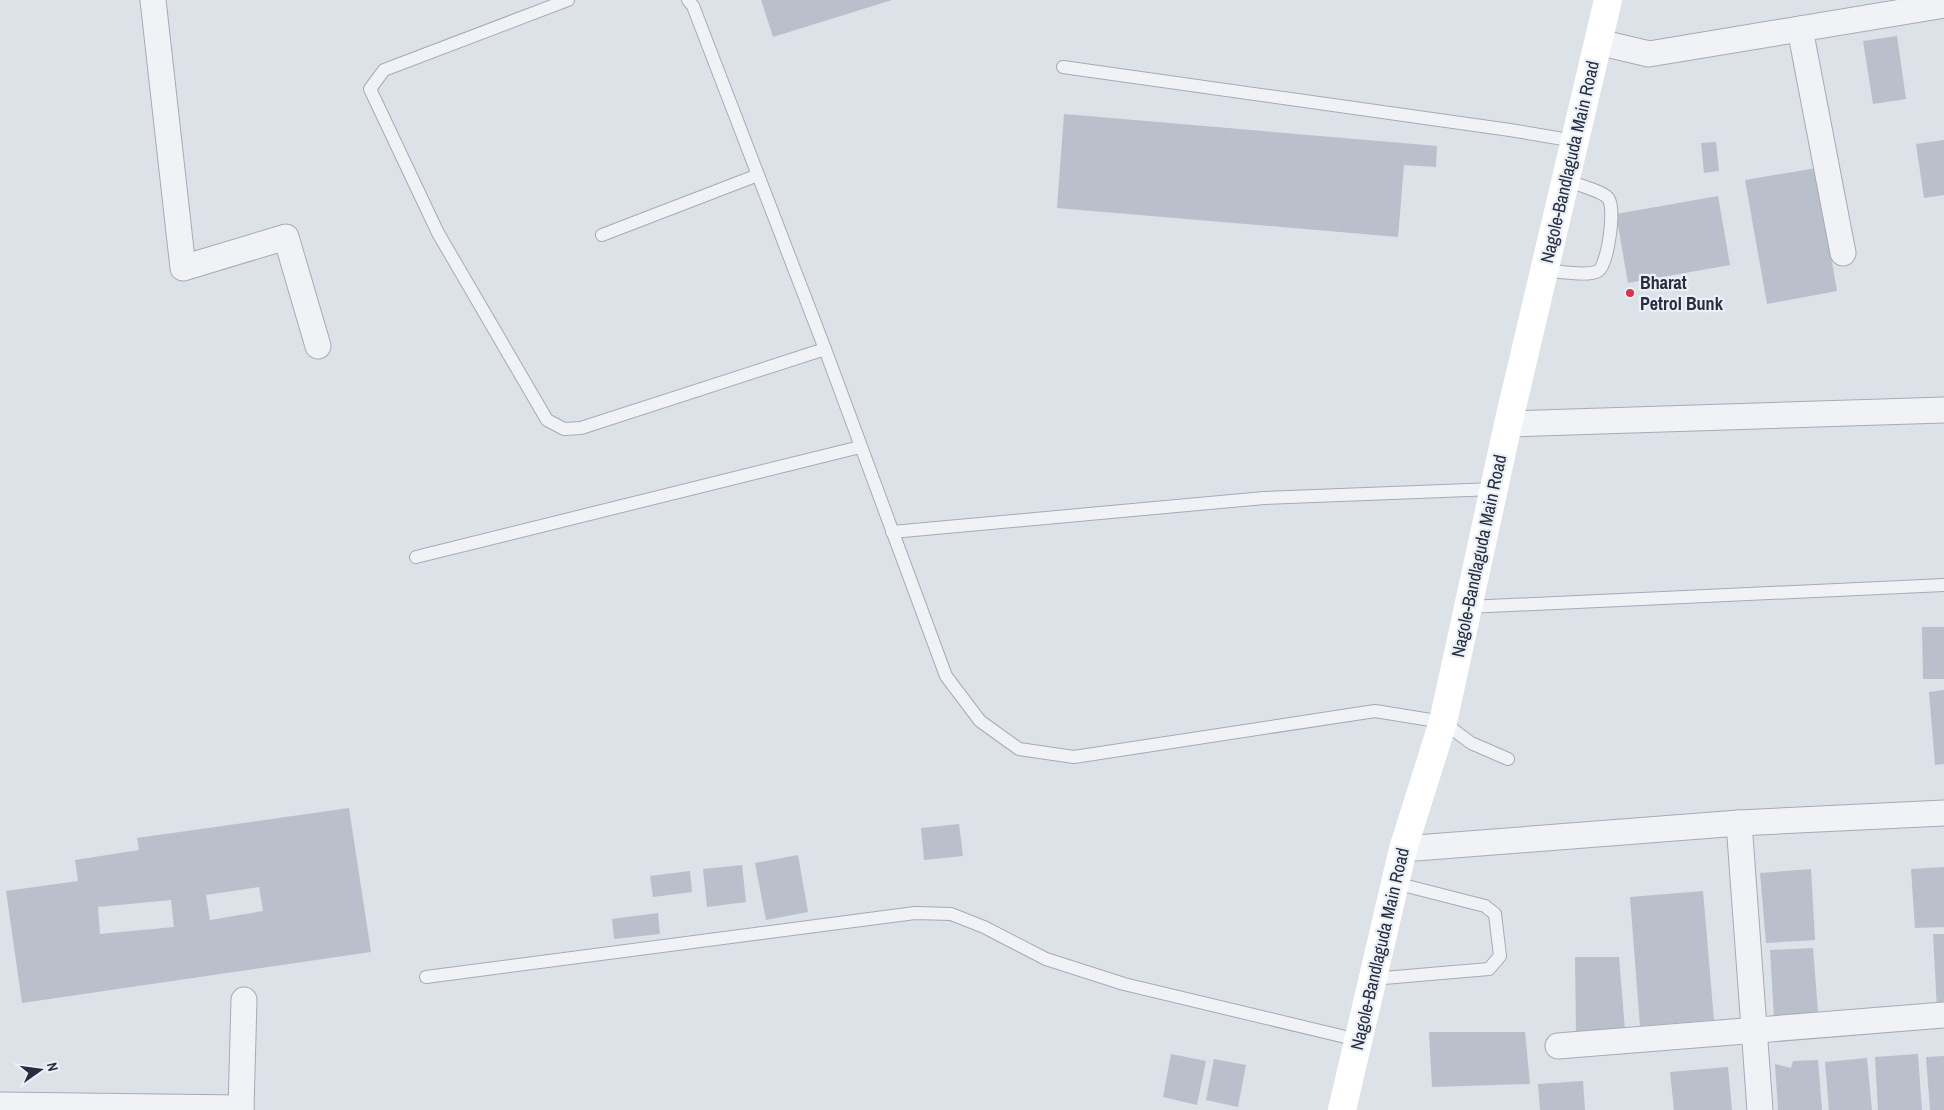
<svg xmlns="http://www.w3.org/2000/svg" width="1944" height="1110" viewBox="0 0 1944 1110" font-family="'Archivo Narrow',sans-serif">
<rect width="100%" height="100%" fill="#dde1e8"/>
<g fill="#b9c0cc" fill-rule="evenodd">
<path d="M761,0H892L773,37Z"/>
<path d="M1897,36L1906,99L1873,104L1863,41Z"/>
<path d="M1064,114L1437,146L1436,167L1404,165L1398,237L1057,208Z"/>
<path d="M1944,140V195L1924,198L1916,144Z"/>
<path d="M1716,142L1719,171L1704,173L1701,143Z"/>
<path d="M1816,168L1837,291L1767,304L1745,180Z"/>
<path d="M1718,196L1730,265L1628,283L1616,214Z"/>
<path d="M1922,627H1944V679H1923Z"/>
<path d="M1944,690V764L1935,765L1929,692Z"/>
<path d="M349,808L371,952L22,1003L6,891L78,881L75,860L139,850L137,838ZM259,887L263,911L210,920L206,895ZM171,900L174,927L100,934L98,907Z"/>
<path d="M959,824L963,856L924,860L921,828Z"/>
<path d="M798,855L808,912L766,920L755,863Z"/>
<path d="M742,865L746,902L707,907L703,869Z"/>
<path d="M1944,867V927L1915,928L1911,869Z"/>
<path d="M1811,869L1815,940L1766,943L1760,873Z"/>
<path d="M690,871L692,892L653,897L650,876Z"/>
<path d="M1703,891L1714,1020L1640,1026L1630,897Z"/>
<path d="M658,913L660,934L614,939L612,919Z"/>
<path d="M1933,934H1944V1010H1937Z"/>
<path d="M1813,948L1818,1012L1774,1018L1770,950Z"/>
<path d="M1575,957H1619L1625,1030L1576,1032Z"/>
<path d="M1429,1032H1525L1530,1084L1432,1087Z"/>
<path d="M1171,1054L1206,1061L1197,1105L1163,1097Z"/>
<path d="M1918,1054L1922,1110H1878L1875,1057Z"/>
<path d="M1944,1056V1110H1930L1926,1057Z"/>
<path d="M1867,1058L1872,1110H1829L1825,1062Z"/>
<path d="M1214,1059L1246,1065L1238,1107L1206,1100Z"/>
<path d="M1818,1060L1822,1110H1778L1775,1064L1791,1068L1793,1061Z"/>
<path d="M1728,1067L1732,1110H1674L1670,1072Z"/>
<path d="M1583,1081L1585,1110H1540L1538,1084Z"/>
</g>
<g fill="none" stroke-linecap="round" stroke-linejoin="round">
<defs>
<g id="lane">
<path d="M568,0L384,70L370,89L438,233L547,420L564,429L581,428L825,349"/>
<path d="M688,0L693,6L825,349L946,676L980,721L1019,749L1074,757L1375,711L1443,722L1471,743L1508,759"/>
<path d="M1063,67L1510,130L1575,141"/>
<path d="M602,235L758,175"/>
<path d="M1544,270C1557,271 1588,277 1598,271C1608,265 1616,207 1608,198C1602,191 1575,184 1566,180"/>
<path d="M892,532L1264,498L1494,489"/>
<path d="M416,557L860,447"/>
<path d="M1468,607L1944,585"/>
<path d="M426,977L915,913L951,914L984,927L1046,959L1124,984L1358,1040"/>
<path d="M1372,979L1489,969L1500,956L1495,914L1485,906L1395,883"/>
</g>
<g id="street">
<path d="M153,0L183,268L286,237L318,346"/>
<path d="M1800,29L1843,253"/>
<path d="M1598,42L1649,54L1944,5"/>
<path d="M1508,424L1944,410"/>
<path d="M1739,823L1760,1110"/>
<path d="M1403,849L1739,823L1944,813"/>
<path d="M1558,1046L1944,1015"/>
<path d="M0,1105L241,1108V1110"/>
<path d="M241,1108L244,1000"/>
</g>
</defs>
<use href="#lane" stroke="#a6abb6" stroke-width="14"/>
<use href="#street" stroke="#a6abb6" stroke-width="27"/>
<use href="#lane" stroke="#f0f2f6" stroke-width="12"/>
<use href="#street" stroke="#f0f2f6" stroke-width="25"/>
<path stroke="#fff" stroke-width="28" d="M1342,1110L1403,849L1443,722L1508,424L1608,0"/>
</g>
<circle fill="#dc334b" stroke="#ecf0f6" stroke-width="2" cx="1630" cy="293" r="5"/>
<g text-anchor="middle" stroke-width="4.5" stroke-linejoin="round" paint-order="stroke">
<g font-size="18" fill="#252e40" stroke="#ecf0f6">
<text transform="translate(1570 162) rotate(-77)" y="6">Nagole-Bandlaguda Main Road</text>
<text transform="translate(1479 556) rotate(-78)" y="6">Nagole-Bandlaguda Main Road</text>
<text transform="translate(1380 949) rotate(-77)" y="6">Nagole-Bandlaguda Main Road</text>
</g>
<g font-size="18" font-weight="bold" fill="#252e40" stroke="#ecf0f6" text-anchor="start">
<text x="1640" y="289">Bharat<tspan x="1640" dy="21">Petrol Bunk</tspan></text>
</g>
</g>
<g transform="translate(40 1070) rotate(76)" stroke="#ecf0f6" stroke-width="4" paint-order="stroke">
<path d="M0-4L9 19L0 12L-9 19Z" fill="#252e40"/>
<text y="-8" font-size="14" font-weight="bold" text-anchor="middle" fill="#252e40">N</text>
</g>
</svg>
